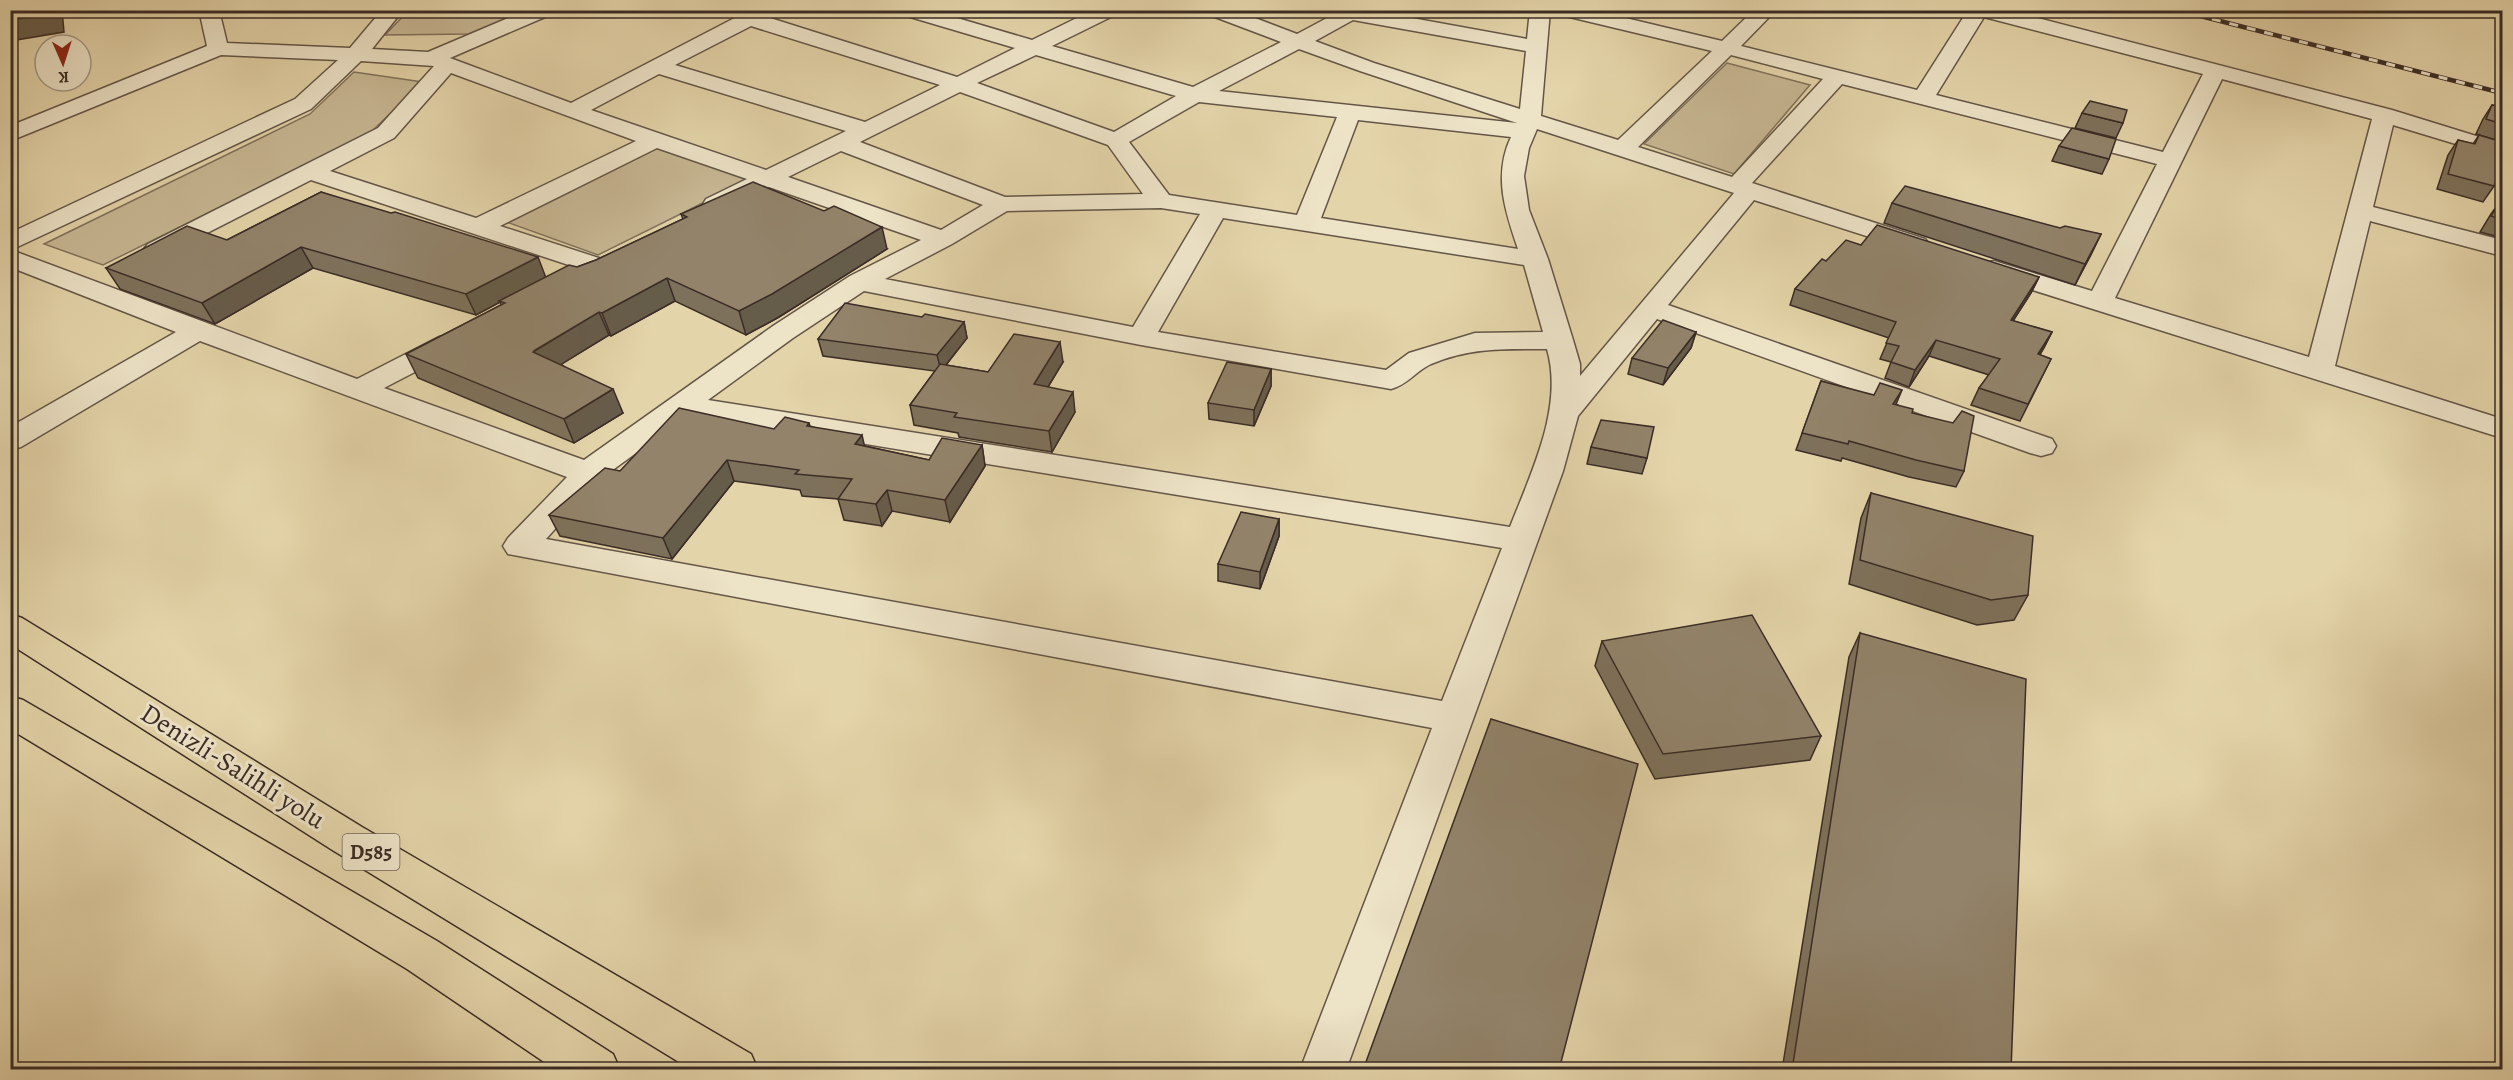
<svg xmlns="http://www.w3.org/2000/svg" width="2513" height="1080" viewBox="0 0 2513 1080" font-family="Alegreya,serif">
<rect width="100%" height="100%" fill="#e4d4a9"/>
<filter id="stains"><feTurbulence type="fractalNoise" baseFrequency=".00333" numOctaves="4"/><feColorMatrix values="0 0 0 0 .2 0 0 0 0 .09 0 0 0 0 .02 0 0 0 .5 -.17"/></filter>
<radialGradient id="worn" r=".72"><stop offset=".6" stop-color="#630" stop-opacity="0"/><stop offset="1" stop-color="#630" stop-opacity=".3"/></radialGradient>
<g fill="#c7b793" stroke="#80725c" stroke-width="1.5">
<path d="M408,11H527L469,34L385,35Z"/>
<path d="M1727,63L1810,85L1734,174L1644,144Z"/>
<path d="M354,72L423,82L371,132L103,265L44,244L310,114Z"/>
<path d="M657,148L749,180L598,255L504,221Z"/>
</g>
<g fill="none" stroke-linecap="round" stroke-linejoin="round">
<defs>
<path id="minor" d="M199,10H219L227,43L350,48L382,10H403L372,49L428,52L527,10H555L552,14L450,58L571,103L750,10H776L767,17L957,77L1015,48L900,14L897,10H930L1032,40L1093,10H1120L1117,14L1052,46L1193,87L1281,42L1207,14L1204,10H1234L1297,34L1342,10H1368L1527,39L1530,10H1550L1541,116L1618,140L1712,51L1557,14L1554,10H1592L1722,41L1754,10H1776L1741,46L1917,90L1968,10H2007L2392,110L2502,144V158L2393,125L2373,207L2502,240V256L2370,221L2335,366L2502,419V438L1985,275L1981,269L1985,263L1994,261L2092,291L2157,164L1842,84L1752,183L1925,239L1929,244L1925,249L1916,252L1907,249L1754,200L1668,305L2052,439L2056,446L2052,453L2041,456L2030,453L1657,319L1578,416L1563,471L1346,1070H1300L1432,728L508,554L503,546L508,538L567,477L200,341L21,447L10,450V427L176,332L10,267V233L295,99L338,60L221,55L10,141V126L207,46ZM1984,17L2203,74L2163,152L1936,95ZM1353,20L1526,51L1520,109L1374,63L1315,41ZM751,26L940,85L865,122L675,65ZM1299,49L1360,71L1517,123L1219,91ZM1036,55L1176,96L1114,132L977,83ZM1731,55L1823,79L1732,177L1638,147ZM361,61L434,66L378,128L148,244L144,249L148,254L157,257L166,254L311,180L596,274L605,272L609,266L605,260L500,226L657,148L747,179L706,199L703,204L706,209C727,214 751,196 769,187L921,240L850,276L773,326L584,460L384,388L459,349L463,343L459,337L449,335L439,337L357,379L11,250L311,109ZM451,73L636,141L476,218L330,171L394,138ZM659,74L846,131L766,170L591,110ZM2222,79L2372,119L2309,357L2115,298ZM960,92L1108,145L1143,194L1005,197L860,142ZM1199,102L1337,117L1297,215L1169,195L1129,142ZM1358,120L1511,137C1493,175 1505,211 1518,249L1321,218ZM1537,129L1734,193L1580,376V364L1573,340L1548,259L1529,210L1524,176L1529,148ZM841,151L983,205L941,230L788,177ZM1161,208L1200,214L1133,327L885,279L952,244L1007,211ZM1223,218L1524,265L1543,332L1475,333L1409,353L1386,370L1158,332ZM864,291L1141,345L1391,389C1407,385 1416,371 1431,364C1471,347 1505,349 1547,349C1564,407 1531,473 1510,527L708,400L793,338ZM688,415L1502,548L1442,701L546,539L599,480Z"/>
<g id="highway">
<path d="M10,614L22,618L362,827L751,1054L758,1070H692L334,851L10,644Z"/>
<path d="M10,696L23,700L437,941L613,1054L620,1070H556L407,969L10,729Z"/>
</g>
</defs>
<use href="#minor" stroke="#645647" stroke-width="3"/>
<use href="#highway" stroke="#3a2c26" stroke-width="3"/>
<use href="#minor" fill="#ede3c7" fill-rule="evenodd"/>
<use href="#highway" fill="#e4d4a9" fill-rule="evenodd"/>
<defs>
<path id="rail" d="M2177,10L2502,93"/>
</defs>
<use href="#rail" stroke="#3a2c26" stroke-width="4.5"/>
<use href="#rail" stroke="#ede3c7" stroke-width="3" stroke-dasharray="9" stroke-linecap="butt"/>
</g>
<g fill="#7e715b" stroke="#3a2c26" stroke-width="1.5">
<path d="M2492,105L2502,107V142L2476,134L2483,119Z"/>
<path d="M2082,113L2123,123L2116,138L2075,128Z"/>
<path d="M2479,135L2494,186L2483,202L2437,189L2448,155L2458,140L2473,144Z"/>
<path d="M2059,146L2109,159L2102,174L2052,161Z"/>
<path d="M321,192L546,277L577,267L596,260L683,219L681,214L887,249L779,317L746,335L675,301L611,336L609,335L561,364L623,413L574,443L418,378L406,354L501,305L500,302L476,315L313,268L215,324L120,289L106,268L227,240Z"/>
<path d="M2502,199V238L2480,232L2491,214Z"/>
<path d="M1892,203L2060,228L2101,234L2075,285L1884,223Z"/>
<path d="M1861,245L2039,277L2031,293L2013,321L2052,332L2040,355L2051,359L2020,421L1971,405L1979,388L1989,375L1929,356L1909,387L1885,378L1891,362L1880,359L1889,338L1790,305L1795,289L1826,261Z"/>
<path d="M922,317L964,322L967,338L946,365L988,372L1063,362L1048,387L1075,412L1052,452L959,437L958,433L914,425L910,405L935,371L823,356L818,339Z"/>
<path d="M1696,332L1691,348L1663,385L1628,374L1632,358Z"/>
<path d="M1271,369V386L1254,426L1209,419L1208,403Z"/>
<path d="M1821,381L1896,404L1912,413L1964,471L1956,487L1909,477L1842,458L1841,461L1796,450Z"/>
<path d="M809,423L810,426L865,446L929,460L982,445L985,466L950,522L892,511L882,526L844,520L838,499L802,496L800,490L734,481L672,559L560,536L549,515L620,471L774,429Z"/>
<path d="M1591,447L1647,458L1642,474L1587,464Z"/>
<path d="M1871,493L2028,595L2014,620L1977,625L1849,584L1861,518Z"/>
<path d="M1279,519V536L1260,589L1218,581V564Z"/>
<path d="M1860,633L2011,1070H1782L1849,657Z"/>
<path d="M1602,641L1821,736L1810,760L1655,779L1595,666Z"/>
</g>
<g fill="#665c4a" stroke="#3a2c26" stroke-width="1.5">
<path d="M52,10H62L64,32L10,41V20Z"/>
<path d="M882,227L887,249L779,317L746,335L739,311Z"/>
<path d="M2101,234L2091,255L2075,285L2085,264Z"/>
<path d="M301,247L313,268L215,324L202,303Z"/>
<path d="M538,257L546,278L499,301L500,302L476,315L466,294Z"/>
<path d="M2039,277L2031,293L2003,336L2011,320Z"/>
<path d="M667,278L675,301L611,336L602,313Z"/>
<path d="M599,312L609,335L544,375L533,352Z"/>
<path d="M964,322L967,338L941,371L937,355Z"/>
<path d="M1696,332L1691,348L1663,385L1668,368Z"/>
<path d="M2052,332L2044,348L2030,370L2038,354Z"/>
<path d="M1936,340L1929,356L1909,387L1915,370Z"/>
<path d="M1060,342L1063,362L1037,405L1034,384Z"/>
<path d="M1271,369V386L1254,426V410Z"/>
<path d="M613,389L623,413L574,443L564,419Z"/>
<path d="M1902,390L1895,407L1893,404Z"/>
<path d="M1073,392L1075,412L1052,452L1049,431Z"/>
<path d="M862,435L867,457L855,444Z"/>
<path d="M982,445L985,466L950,522L945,500Z"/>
<path d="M727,460L734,481L672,559L663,538Z"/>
<path d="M887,490L892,511L882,526L876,504Z"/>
<path d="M1279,519V536L1260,589V572Z"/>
</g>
<g fill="#92836a" stroke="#3a2c26" stroke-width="1.5">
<path d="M10,10H52V13L10,20Z"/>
<path d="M2090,101L2127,110L2123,123L2082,113Z"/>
<path d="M2492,105L2502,107V124L2486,119Z"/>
<path d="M2072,128L2116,139L2109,159L2059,146Z"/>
<path d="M2479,135L2502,142V163L2494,186L2448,174L2458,140L2475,144Z"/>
<path d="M753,182L824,211L834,206L882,227L772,294L739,311L667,278L602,313L599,312L535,350L533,352L613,389L564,419L406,354L505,303L499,301L569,265L577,267L596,260L687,217L681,214Z"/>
<path d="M1905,186L2060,228L2065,226L2101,234L2085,264L1892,203Z"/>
<path d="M321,192L391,213L395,212L538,257L466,294L301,247L202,303L106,268L187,226L227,240Z"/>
<path d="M2502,199V219L2491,216Z"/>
<path d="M1877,225L2039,277L2011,320L2052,332L2038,354L2051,359L2028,404L1979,388L2000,359L1936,340L1915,370L1891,362L1899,346L1886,343L1896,322L1795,289L1822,259L1826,261L1846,240L1861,245Z"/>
<path d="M845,303L922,317L925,314L964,322L937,355L818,339Z"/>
<path d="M1663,320L1696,332L1668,368L1632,358Z"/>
<path d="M1014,334L1060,342L1034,384L1073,392L1049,431L954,417L957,413L910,405L940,364L988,372Z"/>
<path d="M1227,362L1271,369L1254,410L1208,403Z"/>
<path d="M1821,381L1874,395L1880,383L1902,390L1893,404L1913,409L1912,413L1953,423L1962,411L1974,416L1964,471L1916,460L1849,441L1848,444L1802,433Z"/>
<path d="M679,408L774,429L785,417L809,423L807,426L862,435L855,444L929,460L942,438L982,445L945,500L887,490L876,504L838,499L852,479L795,474L799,470L727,460L663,538L549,515L605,468L620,471Z"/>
<path d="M1601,420L1654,427L1647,458L1591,447Z"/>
<path d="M1871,493L2033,536L2028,595L1991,600L1860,560Z"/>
<path d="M1241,512L1279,519L1260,572L1218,564Z"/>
<path d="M1752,615L1821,736L1663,754L1602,641Z"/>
<path d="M1860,633L2026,679L2011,1070H1792Z"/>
<path d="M1491,719L1638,764L1559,1070H1363Z"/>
</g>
<g text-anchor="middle" stroke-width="6" stroke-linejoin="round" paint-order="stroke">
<rect fill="#ede3c7" stroke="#706356" stroke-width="1.5" x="342.5" y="834" width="57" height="36" rx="4.5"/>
<g font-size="21" font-weight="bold" fill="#3a2c26">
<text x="371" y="859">D585</text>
</g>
<g font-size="27" fill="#3a2c26" stroke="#ede3c7">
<text transform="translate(233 766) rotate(32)" y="9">Denizli-Salihli yolu</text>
</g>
</g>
<rect width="2513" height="1080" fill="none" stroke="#e4d4a9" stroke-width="36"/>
<rect x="12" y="12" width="2489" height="1056" fill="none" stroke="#3a2c26" stroke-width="3"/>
<rect x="18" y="18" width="2477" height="1044" fill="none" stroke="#3a2c26" stroke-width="1.5"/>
<g transform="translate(63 63) rotate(177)"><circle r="28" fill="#ede3c7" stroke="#a59a87" stroke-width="1.5"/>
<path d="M0-4.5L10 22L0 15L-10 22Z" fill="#8f2418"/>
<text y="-9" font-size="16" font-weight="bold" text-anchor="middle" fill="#3a2c26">K</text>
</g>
<rect width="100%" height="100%" filter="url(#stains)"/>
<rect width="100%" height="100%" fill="url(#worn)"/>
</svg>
